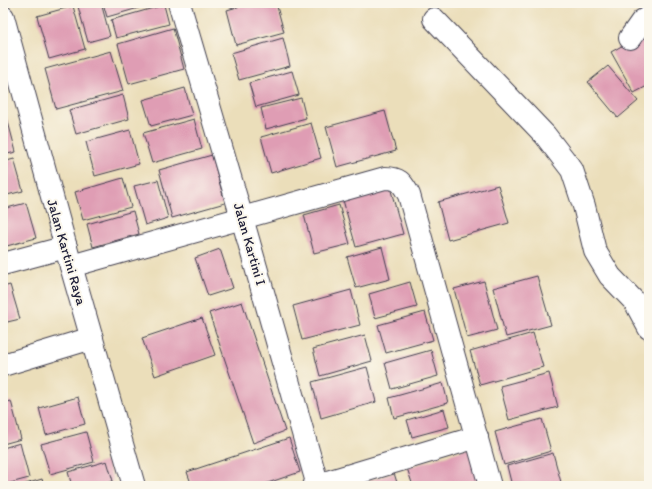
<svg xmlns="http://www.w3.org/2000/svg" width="652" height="489" viewBox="0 0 652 489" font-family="Itim,sans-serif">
<rect width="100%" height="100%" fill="#fbf7ec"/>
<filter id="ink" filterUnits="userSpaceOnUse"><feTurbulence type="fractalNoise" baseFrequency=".025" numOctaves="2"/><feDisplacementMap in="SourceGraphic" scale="8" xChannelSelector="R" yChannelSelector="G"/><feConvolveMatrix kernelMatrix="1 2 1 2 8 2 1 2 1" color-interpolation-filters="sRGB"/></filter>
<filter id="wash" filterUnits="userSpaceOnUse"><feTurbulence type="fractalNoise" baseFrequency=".012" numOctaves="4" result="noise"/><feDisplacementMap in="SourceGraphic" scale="16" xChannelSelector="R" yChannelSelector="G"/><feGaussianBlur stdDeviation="0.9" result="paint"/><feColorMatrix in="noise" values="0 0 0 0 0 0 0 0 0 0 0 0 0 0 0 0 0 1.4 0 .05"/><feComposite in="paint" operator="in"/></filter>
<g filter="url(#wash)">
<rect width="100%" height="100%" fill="#ebdeba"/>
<g id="blocks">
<g fill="#df9db4">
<path d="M77,3H101L110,36L88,42Z"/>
<path d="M103,3H156L107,17Z"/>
<path d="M251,3H276L284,32L236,45L227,10Z"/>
<path d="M164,5L169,24L116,38L111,20Z"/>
<path d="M73,6L85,49L49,59L37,16Z"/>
<path d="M173,28L184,69L129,84L118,44Z"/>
<path d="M643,34L649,44V85L634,93L611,52Z"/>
<path d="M283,38L290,66L239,80L231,53Z"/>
<path d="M111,51L123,91L56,109L45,69Z"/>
<path d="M608,66L638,101L618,118L588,82Z"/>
<path d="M292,71L299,95L256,107L249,83Z"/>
<path d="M185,88L192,115L151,126L143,100Z"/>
<path d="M123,95L129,119L76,134L69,110Z"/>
<path d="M301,98L306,118L266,129L261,108Z"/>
<path d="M385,111L396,151L337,167L326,127Z"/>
<path d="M7,118L16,152L3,155V119Z"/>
<path d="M194,119L202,149L152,163L143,133Z"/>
<path d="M311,123L321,158L271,173L261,137Z"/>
<path d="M130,130L139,164L95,176L86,142Z"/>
<path d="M212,155L225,203L172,218L159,170Z"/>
<path d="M14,159L23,191L3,196V162Z"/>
<path d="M123,178L131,207L83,220L75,192Z"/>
<path d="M158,180L168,218L145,225L134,186Z"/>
<path d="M498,185L509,223L448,240L438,202Z"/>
<path d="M390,187L403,234L356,247L343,200Z"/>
<path d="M26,203L36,238L3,247V209Z"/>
<path d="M339,205L350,244L314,253L304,215Z"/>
<path d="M133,211L139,234L93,247L87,224Z"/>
<path d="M382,247L390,279L356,288L347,257Z"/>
<path d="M220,249L233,288L208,296L195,258Z"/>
<path d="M537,276L551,325L506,337L493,288Z"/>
<path d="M484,281L497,330L467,338L454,289Z"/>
<path d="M410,282L417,307L375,318L369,294Z"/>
<path d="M10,285L20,319L3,323V287Z"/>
<path d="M351,290L360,325L302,340L293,306Z"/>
<path d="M242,302L285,431L253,443L209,313Z"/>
<path d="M425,312L433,340L386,353L378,325Z"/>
<path d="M202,318L215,355L155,376L142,338Z"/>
<path d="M533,333L543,367L480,385L470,351Z"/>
<path d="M365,335L372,361L320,376L313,349Z"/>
<path d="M431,350L438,376L392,389L385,363Z"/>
<path d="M367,367L376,402L321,418L312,382Z"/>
<path d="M549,373L558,407L509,420L500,386Z"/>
<path d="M443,383L448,403L394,418L389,398Z"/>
<path d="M78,397L85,424L46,435L39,408Z"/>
<path d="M11,401L21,439L3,444V403Z"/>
<path d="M444,409L449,427L412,437L407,420Z"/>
<path d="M542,419L551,451L504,465L495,432Z"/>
<path d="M86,432L94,462L50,474L41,444Z"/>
<path d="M289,438L300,472L259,486H192L187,472Z"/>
<path d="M20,443L29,478L3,485V448Z"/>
<path d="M470,448L481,483L471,486H413L407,468Z"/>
<path d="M553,453L562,486H512L507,466Z"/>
<path d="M107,461L113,481L103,484L104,486H72L68,472Z"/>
<path d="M394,473L398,486H352Z"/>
<path d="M42,479L44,486H19Z"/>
</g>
</g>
</g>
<g filter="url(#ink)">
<use href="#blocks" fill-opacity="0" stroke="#403e4e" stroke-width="1"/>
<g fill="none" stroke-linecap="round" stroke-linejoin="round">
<defs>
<g id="minor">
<path d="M179,3L242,218L318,486"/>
<path d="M3,17L71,266L134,486"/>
<path d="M434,19L545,135L572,170L584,206L595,251L610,276L635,302L649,328"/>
<path d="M630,38L642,21L649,17"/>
<path d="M3,264L66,247"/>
<path d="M71,266L385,178C400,178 402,183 409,195L490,486"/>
<path d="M3,365L92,338"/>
<path d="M314,486L477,437"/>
</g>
</defs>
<use href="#minor" stroke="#403e4e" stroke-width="24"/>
<use href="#minor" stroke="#fff" stroke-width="22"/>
</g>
</g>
<g text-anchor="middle" stroke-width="4" stroke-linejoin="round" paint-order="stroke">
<g font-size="14" fill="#22223b" stroke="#fbf7ec">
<text transform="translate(250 244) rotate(74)" y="5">Jalan Kartini I</text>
<text transform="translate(67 252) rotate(74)" y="5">Jalan Kartini Raya</text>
</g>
</g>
<rect width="652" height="489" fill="none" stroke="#fbf7ec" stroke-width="16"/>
</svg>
